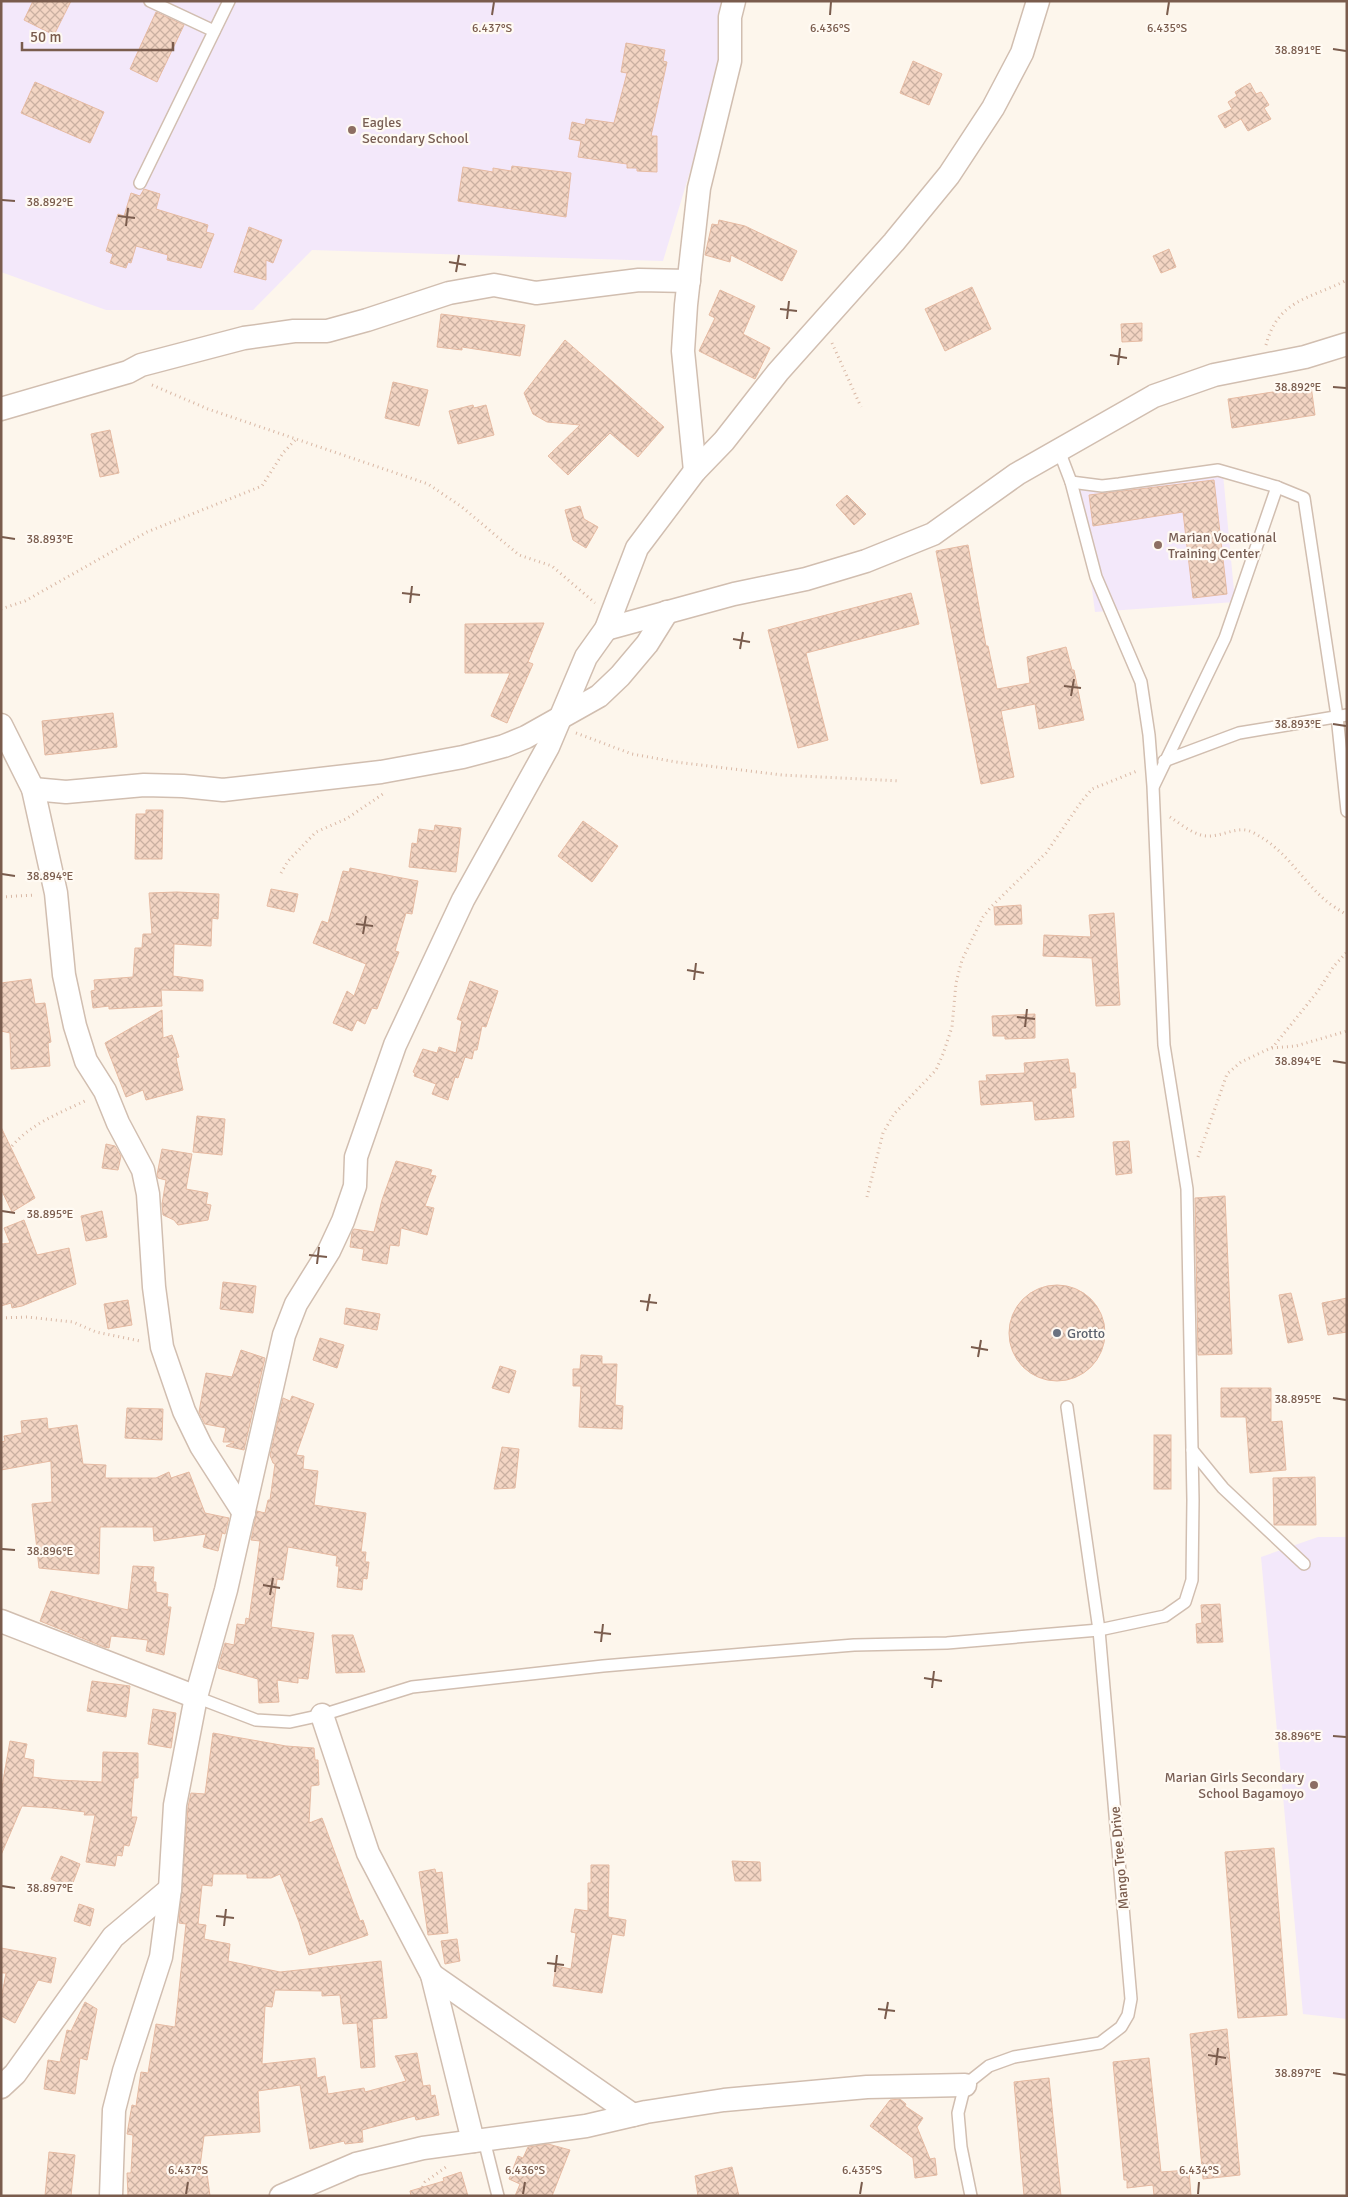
<svg xmlns="http://www.w3.org/2000/svg" width="1348" height="2197" viewBox="0 0 1348 2197" font-family="Signika,sans-serif">
<defs>
<pattern id="building-cross-hatch" width="8" height="8" patternUnits="userSpaceOnUse" patternTransform="scale(1.25)"><rect width="8" height="8" fill="#f3d5c3"/><path d="M0 0l8 8M0 8l8-8" fill="none" stroke="#cab0a1"/></pattern>
</defs>
<rect width="100%" height="100%" fill="#fdf6ec"/>
<g fill="#f3e8fa">
<path d="M1,1H739V9L663,261L312,250L253,310H106L1,272Z"/>
<path d="M1223,474L1235,602L1095,612L1079,489Z"/>
<path d="M1318,1537H1347V2019L1303,2014L1261,1557Z"/>
</g>
<g fill="url(#building-cross-hatch)" stroke="#e6bba3">
<path d="M33,1H71L54,35L24,20Z"/>
<path d="M156,12L184,25L157,82L130,69Z"/>
<path d="M626,43L665,50L663,61L667,62L651,136H657V172L637,171V168H627V164L578,157L581,141L569,139L572,122L585,125L586,119L614,123L627,73L621,72Z"/>
<path d="M913,61L942,74L929,105L900,93Z"/>
<path d="M35,82L104,112L90,143L21,113Z"/>
<path d="M1250,83L1256,94L1261,92L1269,105L1264,108L1271,119L1248,131L1241,119L1225,128L1218,116L1232,109L1228,102L1237,96L1235,92Z"/>
<path d="M512,166L571,173L566,217L458,201L463,167L493,172V168L511,171Z"/>
<path d="M144,189L160,194L156,209L208,225L206,232L214,234L201,268L167,260L168,255L136,246L131,263L128,262L126,268L110,263L113,254L106,251L118,214L124,216L131,193L140,196Z"/>
<path d="M719,220L745,226L797,251L782,281L731,255L730,262L705,255L712,224L718,225Z"/>
<path d="M249,227L282,240L273,263L266,260V280L234,272Z"/>
<path d="M1169,249L1176,267L1161,273L1153,256Z"/>
<path d="M972,287L991,329L945,351L925,309Z"/>
<path d="M720,290L755,306L743,334L770,348L755,379L699,351L715,318L709,315Z"/>
<path d="M441,314L525,325L520,356L462,347V350L437,347Z"/>
<path d="M1142,323V341L1122,342L1121,324Z"/>
<path d="M565,340L664,427L638,457L610,433L568,475L548,456L580,425L547,422L533,414L524,393Z"/>
<path d="M393,382L428,390L419,426L385,418Z"/>
<path d="M1311,386L1315,415L1232,428L1228,399Z"/>
<path d="M473,405L474,408L486,405L494,435L458,444L449,411Z"/>
<path d="M110,430L119,473L100,477L91,434Z"/>
<path d="M1214,480L1227,594L1193,598L1183,512L1093,526L1089,495Z"/>
<path d="M847,495L866,514L854,525L836,505Z"/>
<path d="M580,506L584,519L598,527L586,548L573,540L565,510Z"/>
<path d="M968,545L986,646H988L997,689L1030,683L1027,657L1066,647L1072,670H1074L1084,720L1039,729L1035,704L1001,711L1014,777L981,784L936,551Z"/>
<path d="M911,593L919,624L806,653L828,740L798,748L768,630Z"/>
<path d="M544,623L528,662L533,664L507,723L491,716L510,673H465V624Z"/>
<path d="M113,713L117,747L45,755L42,721Z"/>
<path d="M146,810H163L162,859H135L136,814H146Z"/>
<path d="M583,821L618,846L592,882L558,856Z"/>
<path d="M435,825L461,828L456,872L409,867L412,843L417,844L419,829L434,831Z"/>
<path d="M350,868L418,881L412,914L406,913L395,951L399,952L377,1009L372,1008L365,1024L357,1020L352,1031L333,1023L347,991L354,996L366,964L313,943L322,921L328,923L343,871L349,872Z"/>
<path d="M271,889L298,894L294,912L267,906Z"/>
<path d="M177,892L219,894L218,919L212,918L211,946L174,944L173,976L203,980V991L161,990L162,1006L109,1009V1006L93,1008L91,991L95,990L94,980L133,977L135,948H142L143,934H152L149,893Z"/>
<path d="M1021,905L1022,924L995,925L994,907Z"/>
<path d="M1114,913L1120,1005L1096,1006L1092,958L1043,956L1044,935L1091,937L1089,915Z"/>
<path d="M31,979L35,1004L45,1003L51,1042L48,1043L50,1066L11,1069L10,1033L1,1031V983Z"/>
<path d="M470,981L498,991L486,1027L482,1026L477,1050H474L472,1059L465,1057L458,1078L455,1077L448,1100L432,1094L436,1084L414,1076L415,1073L413,1072L423,1049L437,1053L439,1047L456,1053L462,1021L457,1019Z"/>
<path d="M162,1010L163,1038L172,1035L179,1057L176,1058L183,1090L146,1100L143,1090L126,1097L105,1043Z"/>
<path d="M1035,1014V1038L1005,1039V1036H993L992,1016Z"/>
<path d="M1068,1059L1070,1073H1075L1076,1088H1071L1074,1117L1035,1120L1033,1101L981,1105L979,1081H987L986,1075L1025,1073L1024,1063Z"/>
<path d="M197,1116L225,1119L222,1155L193,1152Z"/>
<path d="M1,1127L35,1198L12,1212L1,1189Z"/>
<path d="M1129,1141L1132,1173L1116,1175L1113,1142Z"/>
<path d="M106,1144L115,1146L121,1156L118,1170L102,1168Z"/>
<path d="M162,1149L192,1154L186,1189L208,1193L206,1204L211,1205L208,1220L178,1225L174,1220L163,1215L162,1204L166,1180L158,1178L157,1175Z"/>
<path d="M396,1161L429,1169L432,1170L430,1175L436,1176L425,1206L434,1208L427,1235L401,1228L399,1246L390,1245L387,1264L362,1260L364,1249L350,1247L352,1232L354,1229L374,1232L382,1200Z"/>
<path d="M1225,1196L1232,1354L1198,1355L1195,1198Z"/>
<path d="M102,1211L107,1237L86,1241L81,1216Z"/>
<path d="M24,1220L37,1255L69,1248L76,1284L22,1306L12,1308L11,1303L1,1306V1244L10,1243L4,1228Z"/>
<path d="M223,1282L256,1286L253,1313L220,1309Z"/>
<circle cx="1057" cy="1333" r="48"/>
<path d="M1291,1293L1303,1340L1288,1343L1279,1295Z"/>
<path d="M1347,1298V1332L1328,1335L1322,1303Z"/>
<path d="M128,1300L132,1325L108,1329L104,1304Z"/>
<path d="M346,1308L380,1314L377,1330L344,1324Z"/>
<path d="M320,1338L344,1345L337,1368L313,1360Z"/>
<path d="M241,1350L265,1358L244,1450L226,1446L234,1442H223L226,1428L205,1424L199,1412L206,1373L232,1377Z"/>
<path d="M581,1355L602,1356V1364H617L615,1405L623,1406L622,1429L579,1427L581,1386H573V1369H580Z"/>
<path d="M500,1366L516,1371L509,1393L492,1388Z"/>
<path d="M1221,1388H1271V1422L1282,1421L1286,1470L1250,1473L1246,1417H1221Z"/>
<path d="M292,1396L314,1404L296,1455L304,1456L303,1469L318,1471L314,1505L366,1513L361,1552H366L365,1562H369L367,1579L363,1578L362,1590L337,1587L339,1566H336L337,1556L288,1547L283,1580L277,1579L271,1627L314,1633L308,1679L298,1678V1683L277,1680L279,1702L259,1703L258,1679L218,1668L225,1643L234,1645L237,1624L245,1625L246,1618L249,1619L260,1541L251,1540L257,1511L265,1513L268,1500H270L275,1464L273,1463L270,1455L283,1398L290,1401Z"/>
<path d="M127,1408L163,1409L162,1440L125,1438Z"/>
<path d="M47,1418L48,1429L77,1425L83,1464L106,1465L105,1478H156L169,1472L171,1478L189,1472L205,1513L229,1518L225,1534L222,1533L218,1551L203,1547L206,1534L154,1541L153,1527H100L99,1574L39,1568L32,1504L52,1502L51,1461L1,1470V1442L5,1441L4,1436L22,1433L21,1421Z"/>
<rect x="1154" y="1435" width="17" height="54"/>
<path d="M502,1447L519,1449L515,1488L494,1489Z"/>
<path d="M1315,1477L1316,1525H1274L1273,1478Z"/>
<path d="M133,1566L154,1567L153,1582H156V1592L168,1594L167,1607H171L164,1655L146,1651L148,1640L111,1636L109,1648L104,1647L40,1621L51,1591L128,1610Z"/>
<path d="M1220,1604L1223,1642L1197,1643L1196,1624L1202,1623L1201,1605Z"/>
<path d="M332,1635H353L365,1672L336,1673Z"/>
<path d="M92,1681L130,1686L126,1717L87,1711Z"/>
<path d="M153,1709L176,1713L171,1748L148,1744Z"/>
<path d="M213,1733L286,1746L314,1748L315,1760H318L319,1785L311,1786L309,1823L322,1818L360,1921L363,1920L368,1935L309,1955L299,1922L280,1874L271,1878H247V1874H213L212,1886L202,1885L198,1924L206,1925L204,1939L230,1944L228,1961L280,1972L381,1961L387,2018L372,2019L375,2067L361,2068L357,2023L343,2024L340,1995L322,1996V1991L275,1990L272,2007L265,2006L262,2064L315,2058L317,2078L325,2076L328,2094L364,2088L365,2092L406,2081L395,2056L417,2053L423,2086L430,2085L431,2096L435,2095L439,2115L416,2120L415,2116L362,2130L363,2142L345,2144L344,2141L310,2149L300,2085L258,2091L260,2132L204,2136L199,2174L207,2173L210,2196H128L127,2173H131L133,2135L127,2134L132,2105L136,2106L141,2072L148,2073L156,2024L175,2027L186,1924L179,1923L188,1807L191,1793L205,1794Z"/>
<path d="M10,1741L27,1744L24,1758L34,1760L33,1777L57,1780L102,1782L103,1752L138,1753V1778H134L131,1817H137L129,1846L124,1845L122,1856L117,1855L115,1866L86,1862L95,1815H84L85,1812L52,1808L22,1806L1,1855V1792Z"/>
<path d="M1274,1848L1287,2015L1238,2018L1225,1852Z"/>
<path d="M61,1856L80,1864L71,1888L51,1879Z"/>
<path d="M732,1861L760,1862L761,1881H735Z"/>
<path d="M591,1865H609L608,1917L626,1920L624,1936L612,1934L602,1993L553,1986L556,1966L571,1969L576,1933L571,1932L575,1909L588,1911V1883H591Z"/>
<path d="M435,1869L436,1873L442,1872L448,1933L428,1935L419,1872Z"/>
<path d="M79,1904L94,1909L90,1926L74,1921Z"/>
<path d="M457,1939L460,1961L445,1964L441,1941Z"/>
<path d="M1,1948L56,1958L51,1983L38,1980L15,2023L1,2016V2000L6,1973H1Z"/>
<path d="M85,2002L97,2009L87,2060L80,2058L75,2094L44,2089L48,2060L60,2062L67,2030L71,2031Z"/>
<path d="M1227,2029L1240,2175L1203,2179L1190,2034Z"/>
<path d="M1149,2058L1161,2172L1189,2170L1191,2196H1154L1153,2185L1127,2188V2180H1124L1113,2062Z"/>
<path d="M1049,2078L1061,2196H1024L1014,2082Z"/>
<path d="M900,2099L906,2104L905,2106L923,2118L917,2127L930,2159L935,2158L937,2175L915,2178L913,2158L870,2126L890,2100Z"/>
<path d="M548,2144L570,2150L552,2196H515L520,2184L509,2179L518,2156L523,2158L528,2147Z"/>
<path d="M49,2152L75,2155L71,2196H45Z"/>
<path d="M732,2167L739,2196H698L695,2176Z"/>
<path d="M461,2172L468,2196H411L410,2191L444,2181L443,2178Z"/>
</g>
<g fill="none" stroke-linecap="round" stroke-linejoin="round">
<defs>
<g id="lane">
<path d="M150,1L214,31"/>
<path d="M140,183L229,1"/>
<path d="M1071,482L1102,486L1119,484L1218,470L1277,487L1304,498L1337,716L1347,811"/>
<path d="M1164,761L1239,733L1347,715"/>
<path d="M1154,785L1225,638L1277,487"/>
<path d="M1192,1450L1223,1488L1304,1564"/>
<path d="M196,1697L256,1720L290,1722L322,1715L412,1687L603,1666L768,1652L854,1645L947,1643L1099,1630L1165,1616L1185,1602L1192,1580L1193,1500L1187,1189L1164,1045L1153,786L1149,735L1141,682L1096,577L1071,482L1058,448"/>
<path d="M484,2140L498,2196"/>
<path d="M971,2196L961,2147L958,2113L965,2085L989,2066L1014,2057L1100,2043L1121,2027L1128,2015L1131,1999L1099,1630L1067,1407"/>
</g>
<g id="street">
<path d="M1,409L128,372L141,365L244,338L294,331H327L367,320L449,293L494,285L536,293L639,280L689,281"/>
<path d="M695,471L683,351L686,305L699,188L730,61V17L734,1"/>
<path d="M606,629L734,594L806,579L866,561L933,534L1017,474L1154,396L1214,375L1305,357L1347,344"/>
<path d="M1,725L33,789L56,893L64,975L75,1026L86,1061L105,1091L118,1123L143,1170L148,1194L154,1287L162,1347L184,1411L201,1446L244,1513"/>
<path d="M33,789L66,792L144,785L183,786L223,790L381,772L463,757L504,746L526,737L599,696L620,676L647,644L667,612"/>
<path d="M1,1621L196,1697"/>
<path d="M322,1715L368,1853L432,1975L473,2141"/>
<path d="M432,1975L633,2115"/>
<path d="M1,2087L15,2074L113,1937L170,1889"/>
<path d="M111,2196L114,2110L124,2071L161,1957L170,1889L175,1805L196,1697L226,1590L284,1335L296,1304L329,1251L343,1221L355,1186L356,1157L395,1045L463,900L548,747L586,657L606,629L637,548L695,471L724,441L778,372L894,242L949,175L993,108L1022,53L1038,1"/>
<path d="M281,2196L356,2164L423,2148L586,2126L646,2112L724,2100L867,2087L965,2085"/>
</g>
</defs>
<use href="#lane" stroke="#d1beb0" stroke-width="14"/>
<use href="#street" stroke="#d1beb0" stroke-width="25"/>
<g stroke="#d9b8a5" stroke-width="3" stroke-dasharray="1 4" stroke-linecap="butt">
<path d="M832,343L861,407"/>
<path d="M1266,345C1278,299 1310,299 1347,280"/>
<path d="M152,385L208,409L428,484L462,507L519,555L552,566L595,603"/>
<path d="M1,609L25,601L147,532L262,486L283,453L297,438"/>
<path d="M576,733L632,754L676,762L782,775L900,781"/>
<path d="M1170,817C1181,824 1193,835 1207,836C1222,837 1238,825 1252,832C1287,850 1298,876 1325,900C1331,905 1339,910 1347,915"/>
<path d="M281,873L288,861L316,832L346,819L383,794"/>
<path d="M1,897L35,895"/>
<path d="M1272,1048L1296,1046L1347,1031"/>
<path d="M12,1146C32,1123 60,1113 87,1100"/>
<path d="M1198,1157L1227,1074L1241,1062L1273,1047L1318,991L1334,966L1347,952"/>
<path d="M867,1197L883,1133L894,1114L936,1070L943,1054L952,1027L956,983L962,960L983,917L991,907L1046,853L1081,802L1092,789L1137,771"/>
<path d="M1,1318L27,1317L73,1322L96,1332L140,1341"/>
<path d="M418,2196L425,2182L446,2167"/>
</g>
<use href="#lane" stroke="#fff" stroke-width="11"/>
<use href="#street" stroke="#fff" stroke-width="22"/>
</g>
<path fill="none" stroke="#7a5c4d" stroke-width="2" d="M492,15L494,2M830,15L831,2M1167,15L1169,2M1333,49L1346,51M2,200L15,201M118,216L135,218M126,226L128,208M449,262L466,265M456,272L459,255M780,309L797,311M787,319L789,301M1110,355L1127,358M1118,365L1120,348M1333,387L1346,388M2,537L15,539M402,593L420,595M410,603L412,586M733,639L750,642M740,649L743,632M1064,686L1081,688M1071,696L1074,679M1333,724L1346,726M2,874L15,876M356,924L373,926M363,934L366,916M687,970L704,973M694,980L696,963M1017,1017L1035,1019M1025,1027L1027,1009M1333,1061L1346,1063M2,1211L15,1213M309,1255L327,1257M317,1264L319,1247M640,1301L657,1303M647,1311L650,1294M971,1347L988,1350M978,1357L981,1340M1333,1398L1346,1400M2,1549L15,1550M263,1585L280,1588M270,1595L273,1578M594,1632L611,1634M601,1642L603,1624M924,1678L942,1681M932,1688L934,1671M1333,1736L1346,1737M2,1886L15,1888M216,1916L234,1918M224,1926L226,1909M547,1963L564,1965M555,1972L557,1955M878,2009L895,2011M885,2019L888,2002M1208,2055L1226,2058M1216,2065L1218,2048M1333,2073L1346,2075M186,2194L188,2182M523,2194L525,2182M860,2194L862,2182M1198,2194L1199,2182"/>
<g fill="#8d6e63" stroke="#fffaf3" stroke-width="2">
<circle cx="352" cy="130" r="5"/>
<circle cx="1158" cy="545" r="5"/>
<circle cx="1314" cy="1785" r="5"/>
</g>
<circle fill="#6b7280" stroke="#fffaf3" stroke-width="2" cx="1057" cy="1333" r="5"/>
<g text-anchor="middle" stroke-width="4.5" stroke-linejoin="round" paint-order="stroke">
<g font-size="14" fill="#785e54" stroke="#fffaf3" text-anchor="start">
<text x="362" y="127">Eagles<tspan x="362" dy="16">Secondary School</tspan></text>
<text x="1168" y="542">Marian Vocational<tspan x="1168" dy="16">Training Center</tspan></text>
<text x="1304" y="1782" text-anchor="end">Marian Girls Secondary<tspan x="1304" dy="16">School Bagamoyo</tspan></text>
</g>
<g font-size="14" fill="#5b616d" stroke="#fffaf3" text-anchor="start">
<text x="1067" y="1338">Grotto</text>
</g>
<g font-size="14" fill="#7a5c4d" stroke="#fffaf3">
<text transform="translate(1119 1858) rotate(-95)" y="5">Mango Tree Drive</text>
</g>
</g>
<g font-size="12" text-anchor="middle" fill="#7a5c4d" stroke="#fffaf3" stroke-width="4.5" stroke-linejoin="round" paint-order="stroke">
<text x="492" y="32">6.437°S</text>
<text x="830" y="32">6.436°S</text>
<text x="1167" y="32">6.435°S</text>
<text x="1298" y="54">38.891°E</text>
<text x="50" y="206">38.892°E</text>
<text x="1298" y="391">38.892°E</text>
<text x="50" y="543">38.893°E</text>
<text x="1298" y="728">38.893°E</text>
<text x="50" y="880">38.894°E</text>
<text x="1298" y="1065">38.894°E</text>
<text x="50" y="1218">38.895°E</text>
<text x="1298" y="1403">38.895°E</text>
<text x="50" y="1555">38.896°E</text>
<text x="1298" y="1740">38.896°E</text>
<text x="50" y="1892">38.897°E</text>
<text x="1298" y="2077">38.897°E</text>
<text x="188" y="2174">6.437°S</text>
<text x="525" y="2174">6.436°S</text>
<text x="862" y="2174">6.435°S</text>
<text x="1199" y="2174">6.434°S</text>
</g>
<rect width="1348" height="2197" fill="none" stroke="#7a5c4d" stroke-width="5"/>
<path d="M22 42v8h151v-8" fill="none" stroke="#7a5c4d" stroke-width="2.5"/>
<text x="30" y="42" font-size="15" fill="#7a5c4d" stroke="#fffaf3" stroke-width="4" paint-order="stroke">50 m</text>
</svg>
